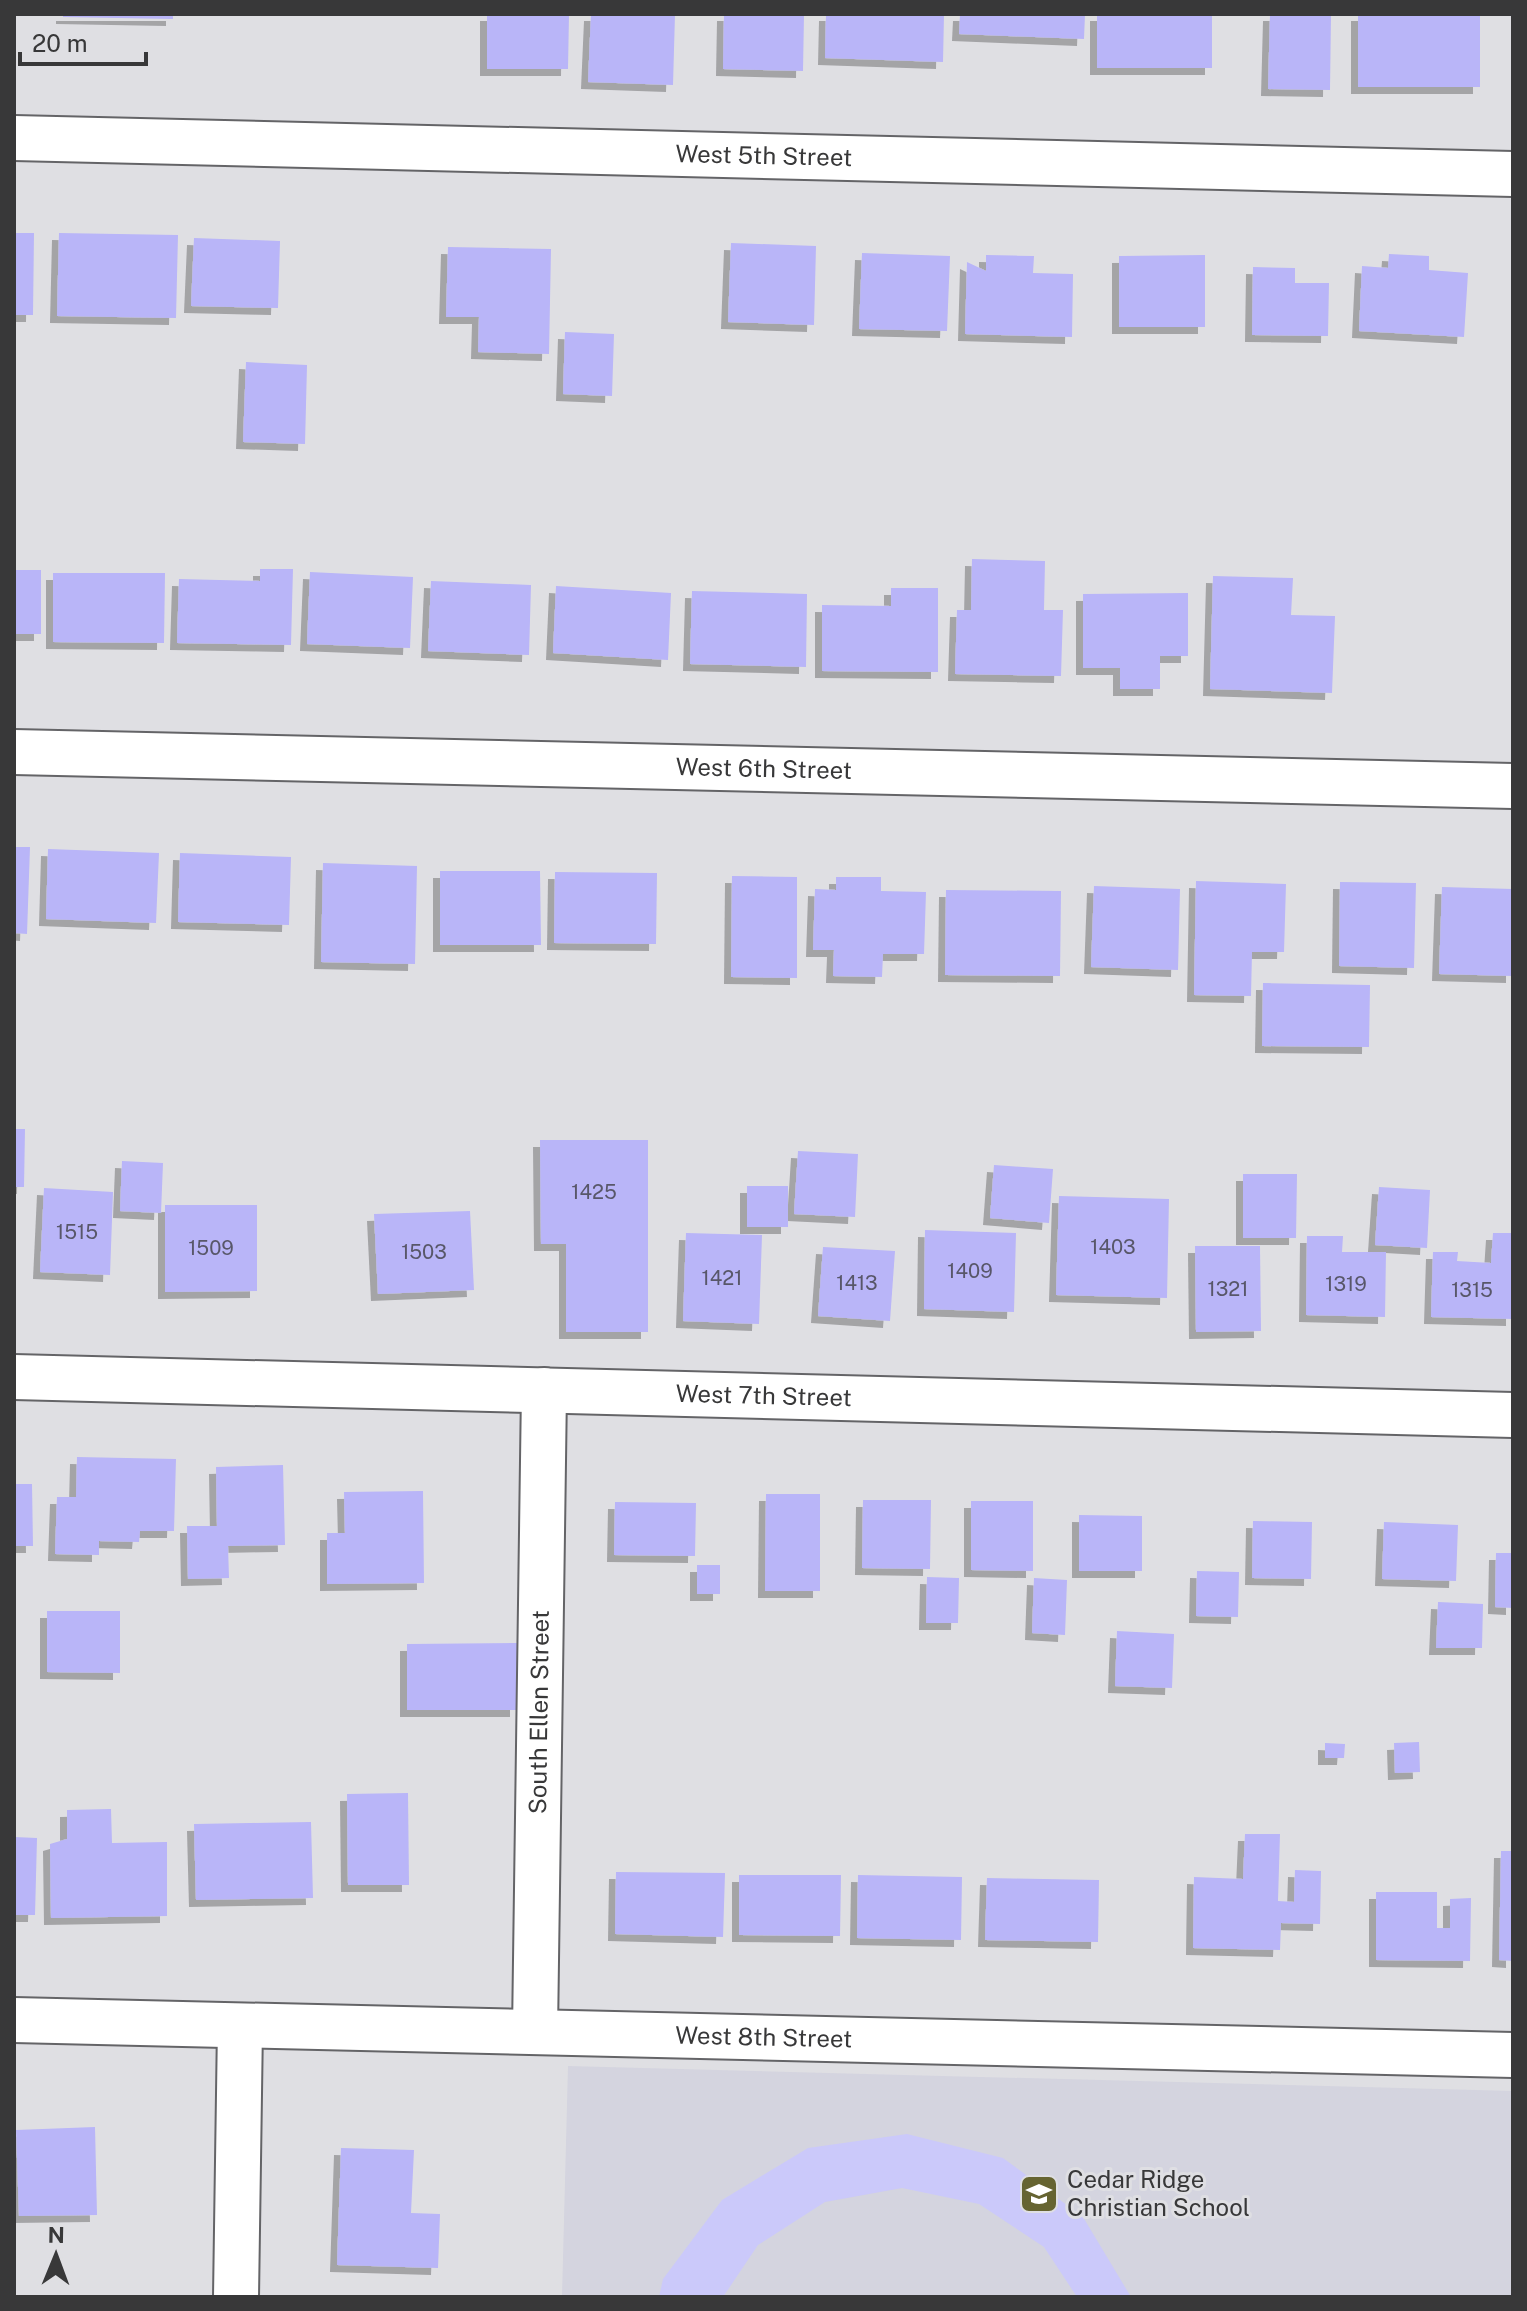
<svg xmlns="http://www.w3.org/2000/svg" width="1527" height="2311" viewBox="0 0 1527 2311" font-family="'Public Sans',sans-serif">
<defs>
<filter id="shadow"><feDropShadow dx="-7" dy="7" stdDeviation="0" flood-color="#0004"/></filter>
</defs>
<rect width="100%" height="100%" fill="#dfdfe3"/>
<path fill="#d4d4df" d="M568,2066L1513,2091V2297H562Z"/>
<path fill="#cbc9fa" d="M907,2134L1003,2158L1083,2217L1131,2297H1077L1044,2247L979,2204L902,2188L825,2202L758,2245L723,2297H659L663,2279L722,2200L808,2148Z"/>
<g fill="#b9b5f8" filter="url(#shadow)">
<path d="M63,14H173V19L63,17Z"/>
<path d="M487,14H569L568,69H487Z"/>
<path d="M591,14H675L673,85L588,82Z"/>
<path d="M724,14H804L803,71L723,69Z"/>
<path d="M826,14H944L943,62L825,58Z"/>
<path d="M960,14H1085L1084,39L959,34Z"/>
<rect x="1097" y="14" width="115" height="54"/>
<path d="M1270,14H1331L1330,90L1268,89Z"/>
<rect x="1358" y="14" width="122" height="73"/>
<path d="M14,233H34L33,315H14Z"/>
<path d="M59,233L178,235L176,318L57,316Z"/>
<path d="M194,238L280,241L278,308L191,306Z"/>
<path d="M731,243L816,246L814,325L728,322Z"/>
<path d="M448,247L551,249L549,354L478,352L479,317H446Z"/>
<path d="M862,253L950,256L947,331L859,329Z"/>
<path d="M1389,254L1429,256V270L1468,273L1464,337L1359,331L1362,266L1388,268Z"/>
<path d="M986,255L1034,256L1033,273L1073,274L1072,337L965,334L967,262L986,271Z"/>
<path d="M1205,255V327H1119V256Z"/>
<path d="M1253,267L1295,268V283H1329L1328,336L1252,335Z"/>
<path d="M565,332L614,334L612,396L563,394Z"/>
<path d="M246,362L307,365L305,444L243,442Z"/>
<path d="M972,559L1045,561L1044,610H1063L1061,676L955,674L957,610H971Z"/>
<path d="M260,569H293L291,645L177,643L179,579L260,581Z"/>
<rect x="14" y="570" width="27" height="64"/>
<path d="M310,572L413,577L410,648L307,644Z"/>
<path d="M53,573H165L164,643L53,642Z"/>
<path d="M1213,576L1293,578L1291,615L1335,616L1332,693L1210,689Z"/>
<path d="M431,581L531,585L529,655L428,651Z"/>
<path d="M556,586L671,593L668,660L553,653Z"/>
<path d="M891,588H938V672L822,671V605L891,606Z"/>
<path d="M692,591L807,594L806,667L690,664Z"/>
<path d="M1188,593V656H1160V689H1120V668H1083V594Z"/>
<path d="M14,847H30L27,934L14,933Z"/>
<path d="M48,849L159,853L156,923L46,919Z"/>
<path d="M180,853L291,857L289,925L178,922Z"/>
<path d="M323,863L417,866L415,964L321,962Z"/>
<path d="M440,871H540L541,945H440Z"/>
<path d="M555,872L657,873L656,944L554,943Z"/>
<path d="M732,876L797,877V978L731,977Z"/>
<path d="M836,877H881V891L926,892L924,954H883L882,977L833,976L834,950H813L815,889L836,890Z"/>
<path d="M1196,881L1286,884L1284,952H1252L1251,996L1194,995Z"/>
<path d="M1340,882L1416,883L1414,968L1339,966Z"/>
<path d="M1094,886L1180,889L1178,970L1091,967Z"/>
<path d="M1442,887L1513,889V976L1439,974Z"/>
<path d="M946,890L1061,891L1060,976L945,975Z"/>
<path d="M1263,983L1370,985L1369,1047L1262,1046Z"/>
<path d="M14,1129H25L24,1187H14Z"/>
<path d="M540,1140H648V1332H566V1244H541Z"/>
<path d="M798,1151L858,1154L855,1217L794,1214Z"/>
<path d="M122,1161L163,1163L161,1213L120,1211Z"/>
<path d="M994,1165L1053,1169L1049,1223L990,1218Z"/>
<path d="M1243,1174H1297L1296,1238H1243Z"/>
<rect x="747" y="1186" width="41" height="41"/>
<path d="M1379,1187L1430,1190L1427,1248L1375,1245Z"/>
<path d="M44,1188L113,1192L110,1275L40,1272Z"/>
<path d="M1059,1196L1169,1199L1167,1298L1056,1295Z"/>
<path d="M165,1205H257V1291L165,1292Z"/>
<path d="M470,1211L474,1290L378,1294L374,1214Z"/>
<path d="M925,1230L1016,1233L1014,1312L924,1309Z"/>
<path d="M686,1233L762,1235L759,1324L683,1321Z"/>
<path d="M1493,1233H1513V1319L1431,1317L1433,1252H1458L1457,1261L1491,1263Z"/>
<path d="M1307,1236H1343L1342,1252H1386L1385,1317L1306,1315Z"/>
<path d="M1195,1246H1260L1261,1331L1196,1332Z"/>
<path d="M823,1247L895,1251L890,1321L818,1316Z"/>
<path d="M77,1457L176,1459L174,1531H140L139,1542L99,1541V1555L55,1554L57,1497H76Z"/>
<path d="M283,1465L285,1545L228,1546L229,1578L188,1579L187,1526H217L216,1467Z"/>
<path d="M14,1484H32L33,1546H14Z"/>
<path d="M423,1491L424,1583L327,1584V1533H345L344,1492Z"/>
<path d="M766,1494H820V1591H765Z"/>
<path d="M863,1500H931L930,1569L862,1568Z"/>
<path d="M971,1501H1033V1571L971,1570Z"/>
<path d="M615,1502L696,1503L695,1556L614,1555Z"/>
<path d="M1079,1515L1142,1516V1571H1079Z"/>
<path d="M1253,1521L1312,1522L1311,1579L1252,1578Z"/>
<path d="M1384,1522L1458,1525L1456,1581L1382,1579Z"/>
<path d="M1496,1553H1513V1608L1495,1607Z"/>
<rect x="697" y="1565" width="23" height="29"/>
<path d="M1197,1571L1239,1572L1238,1617L1196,1616Z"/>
<path d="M927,1577L959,1578L958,1623H926Z"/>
<path d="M1034,1578L1067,1580L1065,1635L1032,1633Z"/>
<path d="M1438,1602L1483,1604L1482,1648H1436Z"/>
<path d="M47,1611H120V1673L47,1672Z"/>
<path d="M1117,1631L1174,1634L1172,1688L1115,1686Z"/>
<path d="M517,1643V1710H407V1644Z"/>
<path d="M1419,1742L1420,1772L1395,1773L1394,1743Z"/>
<path d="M1325,1743L1345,1744L1344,1758H1325Z"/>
<path d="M408,1793L409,1885H348L347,1794Z"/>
<path d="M111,1809L112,1843L167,1842V1916L51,1918L50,1844L67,1839V1810Z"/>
<path d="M311,1822L313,1898L196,1900L194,1824Z"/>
<path d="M1245,1834H1280L1278,1901L1294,1902L1295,1870L1321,1871L1320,1924L1281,1923L1280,1950L1193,1948L1194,1877L1243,1879Z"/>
<path d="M14,1837L37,1838L35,1915H14Z"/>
<path d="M1501,1851H1513V1961L1499,1960Z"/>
<path d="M616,1872L725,1873L723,1937L615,1934Z"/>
<path d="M739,1875H841L840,1936L739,1935Z"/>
<path d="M858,1875L962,1877L961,1940L857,1938Z"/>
<path d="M987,1878L1099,1880L1098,1942L985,1940Z"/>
<path d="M1376,1892H1437V1928H1450V1899L1471,1898L1470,1961L1376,1960Z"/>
<path d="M95,2127L97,2215L19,2216L16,2130Z"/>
<path d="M341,2148L414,2150L411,2213L440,2214L438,2268L337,2265Z"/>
</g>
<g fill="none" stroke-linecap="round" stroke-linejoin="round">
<defs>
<g id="minor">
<path id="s1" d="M14,138L1513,174"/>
<path id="s2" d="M14,752L1513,786"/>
<path id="s3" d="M14,1377L1513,1415"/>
<path id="s4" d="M14,2020L1513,2055"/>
<path id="s5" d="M535,2032L544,1390"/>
<path d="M236,2297L240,2026"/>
</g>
</defs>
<use href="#minor" stroke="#646467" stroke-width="48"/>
<use href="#minor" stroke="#fff" stroke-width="44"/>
</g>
<defs>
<symbol id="school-square" viewBox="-11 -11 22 22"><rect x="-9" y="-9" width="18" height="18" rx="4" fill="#666431" stroke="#dfdfe3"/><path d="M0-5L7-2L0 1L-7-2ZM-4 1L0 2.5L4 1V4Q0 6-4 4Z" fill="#fff"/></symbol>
</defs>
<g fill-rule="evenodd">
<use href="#school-square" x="1017" y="2172" width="44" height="44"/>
</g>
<g text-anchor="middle" stroke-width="6" stroke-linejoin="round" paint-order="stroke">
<g font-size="20" fill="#585769">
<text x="594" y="1199">1425</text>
<text x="77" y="1239">1515</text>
<text x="1113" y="1254">1403</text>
<text x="211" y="1255">1509</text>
<text x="424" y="1259">1503</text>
<text x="970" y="1278">1409</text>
<text x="722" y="1285">1421</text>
<text x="857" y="1290">1413</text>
<text x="1346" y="1291">1319</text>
<text x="1228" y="1296">1321</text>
<text x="1472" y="1297">1315</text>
</g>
<g font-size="24" fill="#383839" stroke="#dfdfe3">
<text dy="8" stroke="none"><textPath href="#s1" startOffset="750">West 5th Street</textPath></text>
<text dy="8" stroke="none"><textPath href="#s2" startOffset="750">West 6th Street</textPath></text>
<text dy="8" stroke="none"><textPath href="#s3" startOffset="750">West 7th Street</textPath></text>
<text dy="8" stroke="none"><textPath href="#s5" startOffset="320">South Ellen Street</textPath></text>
<text dy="8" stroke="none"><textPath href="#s4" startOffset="750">West 8th Street</textPath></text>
</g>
<g font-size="24" fill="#383839" stroke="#dfdfe3" text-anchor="start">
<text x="1067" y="2188">Cedar Ridge<tspan x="1067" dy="28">Christian School</tspan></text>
</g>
</g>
<rect width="1527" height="2311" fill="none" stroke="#383839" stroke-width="32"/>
<g transform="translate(56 2255) rotate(1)" stroke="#dfdfe3" stroke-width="6" paint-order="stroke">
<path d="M0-6L14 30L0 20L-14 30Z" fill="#383839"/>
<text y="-12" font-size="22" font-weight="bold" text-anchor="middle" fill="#383839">N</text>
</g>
<path d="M20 52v12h126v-12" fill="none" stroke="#383839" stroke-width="4"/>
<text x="32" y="52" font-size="24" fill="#383839" stroke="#dfdfe3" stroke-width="6" paint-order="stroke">20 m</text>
</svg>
